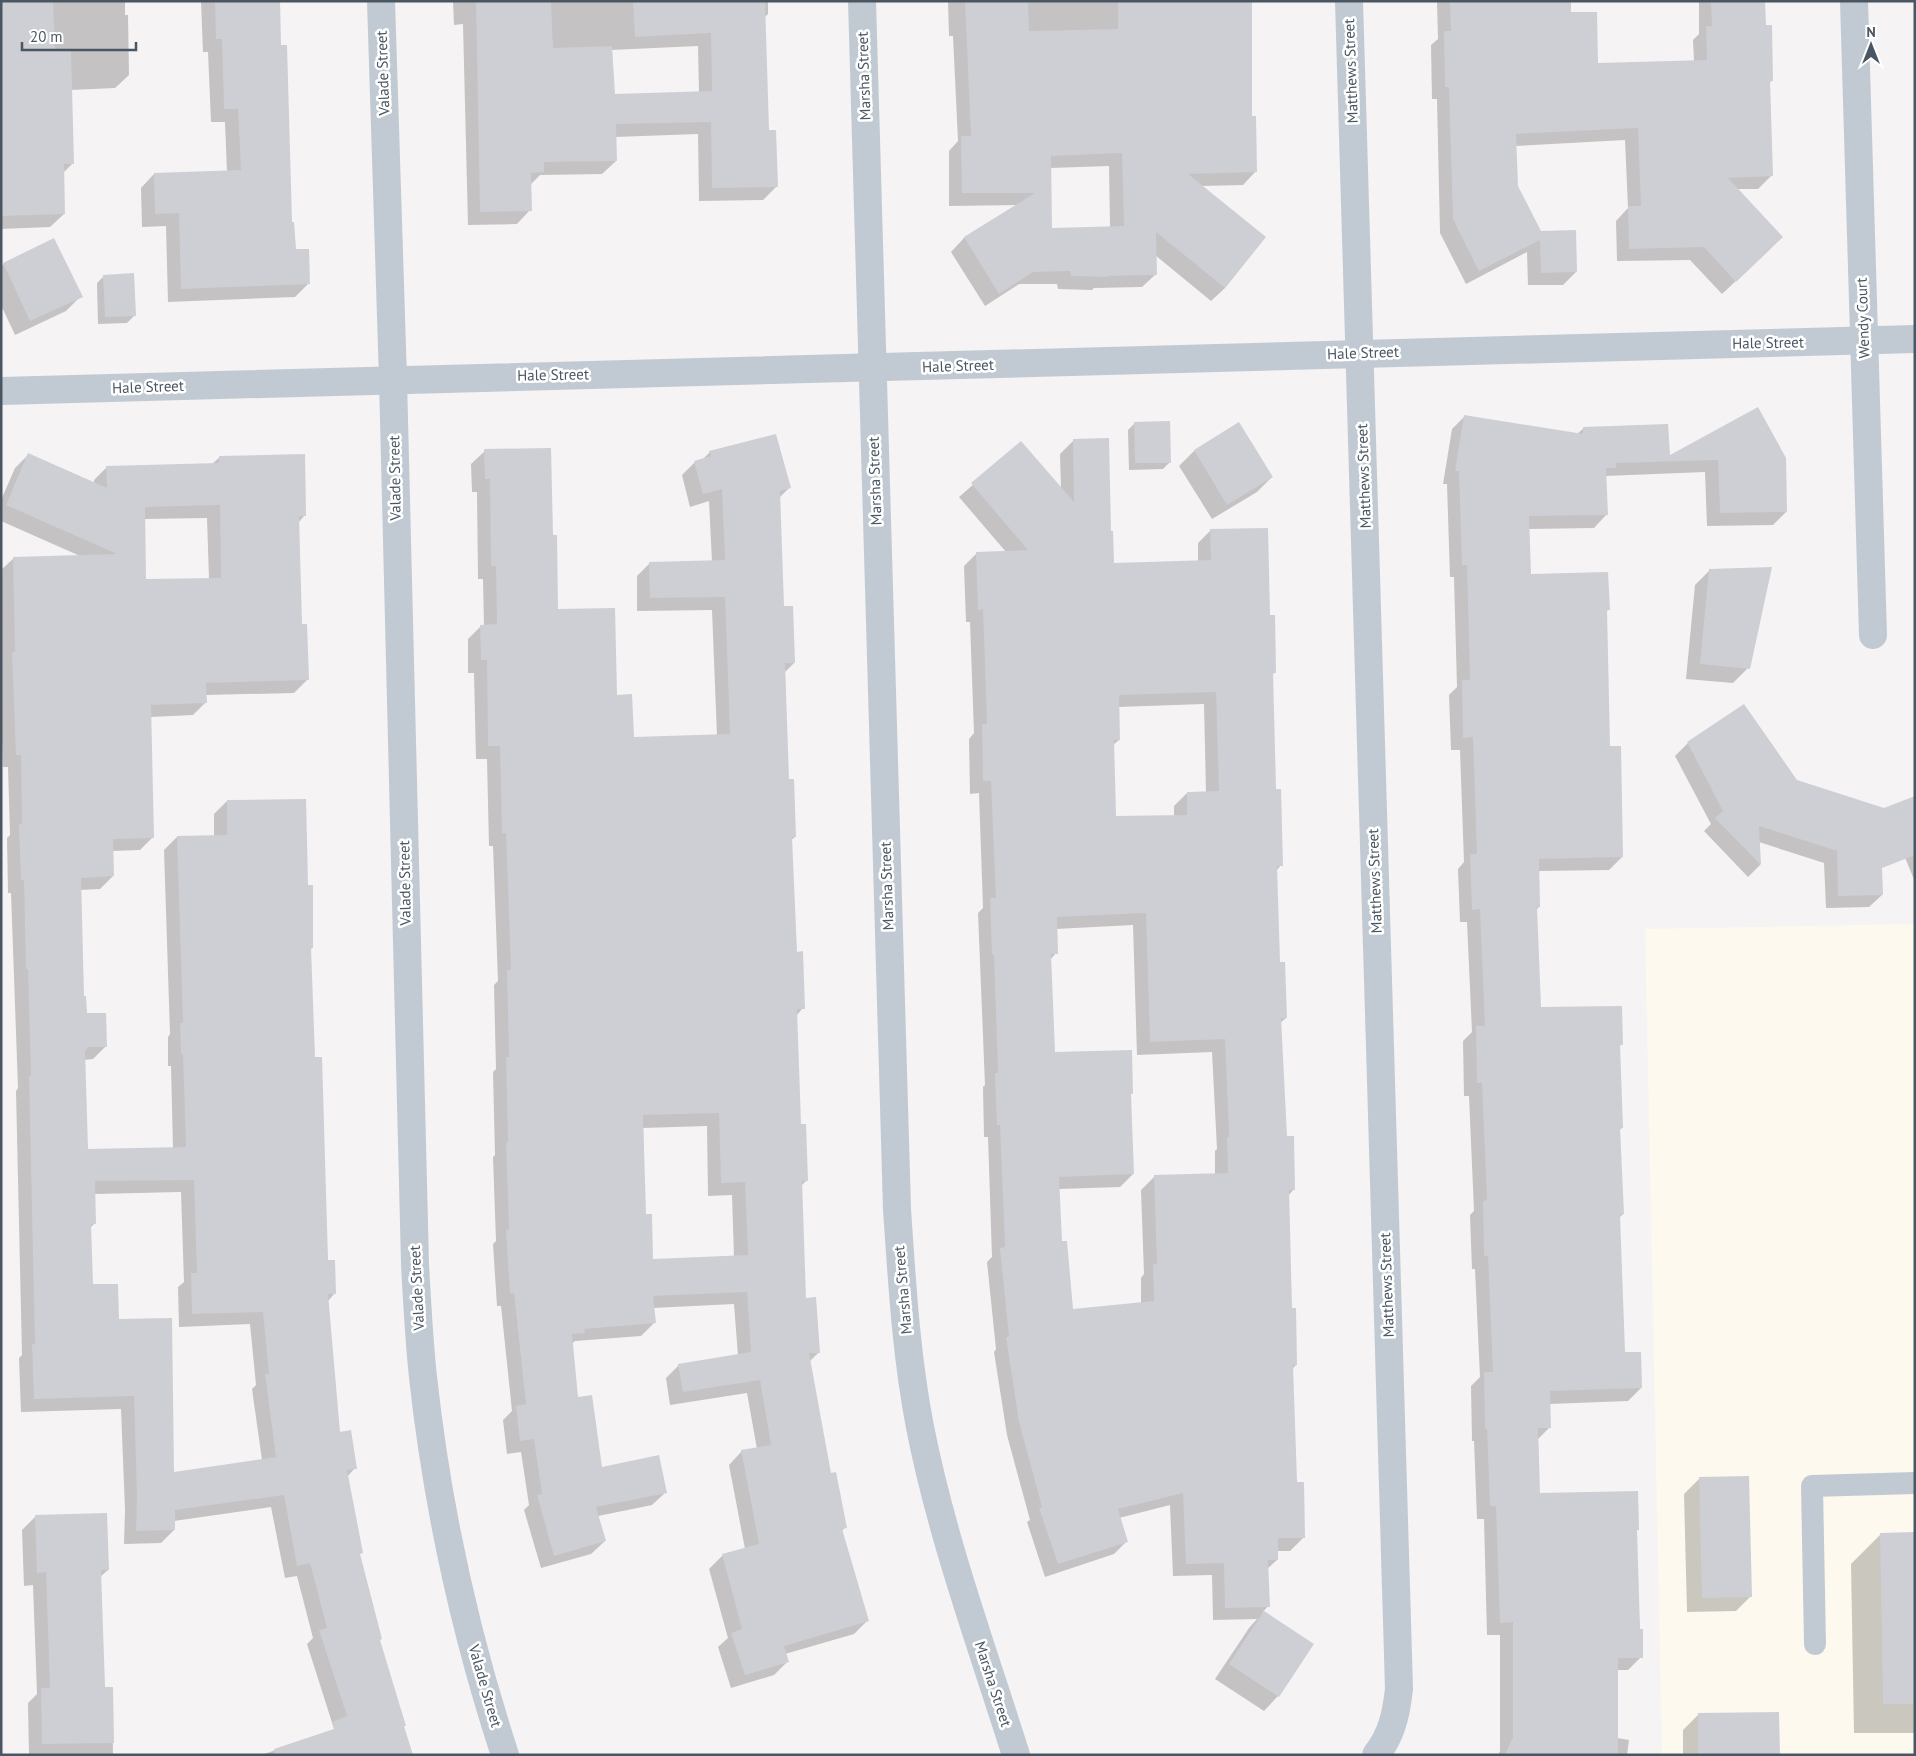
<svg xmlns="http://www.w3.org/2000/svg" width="1916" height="1756" viewBox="0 0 1916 1756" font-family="'PT Sans',sans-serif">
<rect width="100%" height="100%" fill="#f5f3f3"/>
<path fill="#fdf9ef" d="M1915,924V1755H1662L1645,929Z"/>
<g fill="#0003" fill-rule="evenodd">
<path d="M1,1H125V15H128L129,75L115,88L71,90L73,163L63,173L64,214L50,227L1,229Z"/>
<path d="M201,1H279L280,47L291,224L294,251L308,284L295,297L168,302L166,226L142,227L141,188L154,174L227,172L225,122H211L208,52H203Z"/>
<path d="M453,1H768V14L764,18L768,132L777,186L763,200L699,201L698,134L615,137L616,161L602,174L540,175L530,185V210L517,224L468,225L463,24L454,25ZM698,46L699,93L614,95L611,50Z"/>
<path d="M948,1H1254L1250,5L1251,118L1256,171L1243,185L1201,186L1265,237L1225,288L1211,301L1155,255L1156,274L1142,287L1094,288L1092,290L1058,289L1057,284H1019L985,306L951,252L964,238L1017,205L949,206V151L958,141L953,36H949ZM1109,166L1110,227L1050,230V168Z"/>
<path d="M1437,1H1527L1597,65L1694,61L1693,40L1699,34V1H1764L1765,26L1772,80L1769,84L1771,176L1758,189H1738L1769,250L1722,294L1690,260L1617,261L1616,221L1628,208L1625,140L1515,146L1517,186L1541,232L1576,272L1563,285H1528L1527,252L1466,284L1440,233L1437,99H1432L1431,45L1438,39Z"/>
<path d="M4,264L81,296L66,311L15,335L1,305V266Z"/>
<path d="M104,276L134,316L127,323L98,324L97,283Z"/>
<path d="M1757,409L1786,512L1773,525L1707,526L1705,472L1605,476L1607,514L1594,528L1529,529L1530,575L1608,610L1605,613L1609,747L1622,857L1609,870L1538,871L1539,907L1536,910L1540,1008L1622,1044L1619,1047L1622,1128L1619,1130L1623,1214L1619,1218L1624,1354L1641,1388L1628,1401L1549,1404L1550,1427L1538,1439L1539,1494L1635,1531L1641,1657L1628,1670H1617V1738L1629,1740L1627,1755H1498L1500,1751V1635H1487L1484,1519H1477L1474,1441H1472L1471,1386L1480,1377L1475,1269H1472L1470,1215L1474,1211L1469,1096H1464L1463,1041L1472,1032L1467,922H1460L1458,869L1464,862L1460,750H1451L1449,695L1457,687L1454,577H1450L1447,484H1443L1452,429L1465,416L1577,434L1584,428L1668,457Z"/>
<path d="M1135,423L1170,462L1163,469L1129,470L1128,430Z"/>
<path d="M1239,424L1272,477L1257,492L1212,519L1179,466L1194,451Z"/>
<path d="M1074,440L1110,532L1112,564L1198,562V543L1211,530L1269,617L1275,672L1272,675L1275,791L1281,865L1276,871L1279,964L1286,1018L1280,1023L1285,1137L1294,1189L1288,1196L1291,1310L1296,1365L1292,1369L1296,1483L1304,1537L1290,1551H1277V1560L1267,1569L1268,1606L1263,1612L1312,1644L1278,1696L1264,1711L1215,1679L1249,1628L1257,1619L1213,1620L1212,1575L1173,1576L1170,1505L1119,1518L1127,1541L1114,1554L1045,1577L1027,1522L1030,1520L1007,1435L994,1352L996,1349L987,1262L992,1257L988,1137H984L983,1087L985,1085L978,913L983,908L979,793L970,794L969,739L974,733L970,622H966L964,566L977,553L1006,552L959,497L1021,443L1061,489L1060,454ZM1204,704L1206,793H1187L1174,806V816L1115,817L1113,745L1119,740L1118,707ZM1133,925L1137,1055L1212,1052L1217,1149L1215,1151V1175L1154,1177L1141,1190L1144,1274L1141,1278V1303L1072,1310L1061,1243L1059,1189L1120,1187L1133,1174L1130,1095L1053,1053L1050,960L1056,953V929Z"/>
<path d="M485,451L552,536L557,611L616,696L633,738L717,736L712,610L637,611V576L650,563L712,562L709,501L690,507L682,475L695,462L702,460L710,452L790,487L779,498L783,607L794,663L784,673L788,781L795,837L791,840L795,953L803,1008L796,1016L800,1125L807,1180L801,1186L805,1299L819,1352L809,1362L830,1475L845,1527L842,1531L868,1620L854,1634L785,1654L788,1661L774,1675L731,1688L718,1647L728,1638L709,1569L722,1556L745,1549L729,1465L742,1451L757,1449L747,1393L670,1405L666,1378L679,1365L738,1356L734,1304L653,1308L655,1322L641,1336L575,1341L572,1344L577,1398L601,1469L666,1492L652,1505L598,1516L605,1541L591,1554L541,1568L524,1510L529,1505L521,1452L507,1454L503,1420L512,1411L501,1306H497L493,1244L496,1241L493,1157L495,1155L493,1072L496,1069L494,985L498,981L493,846H489L487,759H476L474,673H468V639L481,626H484L483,579H478L477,492H472L471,464ZM707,1126L708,1196L732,1195L734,1257L652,1260L644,1215L643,1128Z"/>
<path d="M28,455L94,483V480L107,467L212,464L220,457L305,515L298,523L301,625L307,680L294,693L205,695L206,702L193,715L150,717L153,837L140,850L112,851L113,876L100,889L80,890L83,997L86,1014L106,1046L93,1059L84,1060L87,1150L173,1149L171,1066H168V1037L170,1034L164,850L177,837H214V814L227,801L307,886L312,948L310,950L313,1059L327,1261L335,1293L328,1301L339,1433L355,1468L347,1477L361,1553L359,1555L379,1641L405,1725L342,1754L307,1644L313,1638L297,1576L285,1578L271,1507L174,1521V1530L161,1543L124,1544L125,1510L121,1409L21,1412L19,1358L22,1355L16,1091L18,1088L11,893H8L7,838L10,835L8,767H3L1,714V570L14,558L80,556L1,521V500L15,468ZM207,518L209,579L145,580L144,519ZM181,1192L184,1282L178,1287L179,1327L250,1324L256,1385L252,1389L262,1460L173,1473L118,1321L92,1286L90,1228L95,1223L94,1194Z"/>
<path d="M1710,570L1748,668L1733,683L1686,679L1695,585Z"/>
<path d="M1743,706L1796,781L1882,895L1869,907L1826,908L1824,863L1759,842L1760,865L1748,877L1704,831L1711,824L1675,756L1688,743Z"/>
<path d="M1915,797V882L1888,816Z"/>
<path d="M1699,1479L1751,1596L1736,1611L1687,1612L1684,1494Z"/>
<path d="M35,1517L108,1570L100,1577L104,1688H112L113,1755H29L28,1703L37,1694L33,1585L24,1586L22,1530Z"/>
<path d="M1915,1533V1733H1854L1851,1564L1881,1534Z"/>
<path d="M1698,1715L1779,1755H1683V1730Z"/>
<path d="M294,1744L297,1755H261Z"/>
</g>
<g fill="#cdcfd5" fill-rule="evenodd">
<path d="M1,1H53L55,50H71L74,164H64L65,214L1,216Z"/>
<path d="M215,1H280L281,45H287L292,222H294L296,249H309L310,284L181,289L179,213L155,214L154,173L241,170L238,109H224L222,39H216Z"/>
<path d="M476,1H551L553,48L612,46L615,94L712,91L711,33L635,37L633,1H765L769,130H776L778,187L712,188L711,122L616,124L617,161L544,162V172L531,173L532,211L480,212Z"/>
<path d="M965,1H1028L1029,31L1118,29V1H1252V116H1256L1257,172L1188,174L1266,237L1225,288L1156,232L1157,275L1107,276V277L1071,276L1070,271L1033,272L999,294L964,237L1035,193H962L961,136H971ZM1122,153L1124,226L1052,228L1051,156Z"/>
<path d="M1450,1H1571V12H1597L1598,63L1707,60L1706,26H1712L1711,1H1765L1766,25H1772L1773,81H1770L1773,176L1728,178L1783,237L1736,282L1704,247L1629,249L1628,206H1641L1638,128L1516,134L1518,186L1541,231L1576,230L1577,272L1541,273L1540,240L1479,271L1453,219L1449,87H1445L1444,31H1451Z"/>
<path d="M54,238L83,297L30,321L3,263Z"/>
<path d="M134,273L136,316L105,317L103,275Z"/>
<path d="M1758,407L1786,458L1787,512L1720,513L1718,460L1616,463V468H1606L1608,515L1529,516L1531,574L1608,572L1610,610H1607L1610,746H1621L1623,857L1539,859L1540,907H1537L1541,1007L1622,1006L1623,1045H1620L1623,1128H1620L1624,1214L1620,1215L1625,1352H1641L1642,1388L1550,1391L1551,1428H1538L1540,1493L1638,1491L1639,1530H1637L1640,1629H1643V1658H1618V1755H1505L1513,1737V1622L1500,1623L1496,1506H1490L1487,1429H1485L1484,1372H1493L1488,1256H1484L1483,1201L1487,1200L1482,1083H1477L1476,1026H1485L1480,909L1472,910L1470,854H1477L1473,737L1463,738L1462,680H1470L1467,565H1462L1459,471H1455L1464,415L1583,434V427L1668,424L1670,455Z"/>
<path d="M1170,421L1171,463H1135L1134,422Z"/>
<path d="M1239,422L1273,477L1227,505L1194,450Z"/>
<path d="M776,434L791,488L780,491L784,606H793L795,663H785L789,779H794L796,837H792L797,952L803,951L805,1009H797L801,1124H806L808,1181H802L806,1298L816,1297L820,1353H809L831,1473L836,1472L847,1528L842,1529L869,1621L784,1646L789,1662L745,1675L731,1633L742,1629L722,1554L759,1544L741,1450L771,1445L760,1380L683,1392L678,1364L751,1352L747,1292L653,1296L656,1323L584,1329L585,1333L572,1334L578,1397L592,1395L602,1467L659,1455L667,1493L596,1507L606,1541L554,1556L537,1495L542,1494L534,1439L520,1441L516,1406L526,1404L514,1293H510L506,1230L509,1229L506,1143L508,1142L506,1057H509L507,970H511L506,833H502L500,746H488L487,660H481L480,625L497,624L496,566H491L490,479H485L484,449L551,448L553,535H557L558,609L615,608L617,695L632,694L634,737L730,734L725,597L650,598L649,562L725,560L722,489L703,494L694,461L711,456L709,451ZM719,1113L721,1183L745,1182L748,1255L653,1259L652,1214H646L643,1115Z"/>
<path d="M1109,438L1111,531H1113L1114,563L1211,560L1210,529L1268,528L1270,615H1275L1276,673H1273L1276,789H1281L1283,866H1277L1280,962H1285L1287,1018H1281L1287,1136H1294L1295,1190H1289L1292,1308H1296L1297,1365H1293L1297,1482H1304L1305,1538H1278V1560H1268L1270,1607L1225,1608L1224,1563L1186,1564L1183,1493L1118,1509L1128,1542L1058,1564L1039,1508L1042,1507L1019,1422L1006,1337H1009L1000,1248L1005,1247L1000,1125H997L995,1073H998L994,955H992L990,898H996L991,781H983L982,724H987L983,609L978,610L976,552L1028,550L971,483L1021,441L1074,502L1073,439ZM1216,692L1219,791L1187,792V815L1116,816L1114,740H1120L1119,695ZM1146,913L1150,1042L1225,1039L1229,1137H1227L1228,1173L1154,1175L1157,1264H1153L1154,1301L1073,1309L1067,1241H1062L1059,1177L1134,1174L1131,1094H1133L1132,1050L1055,1052L1051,954H1058L1057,917Z"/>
<path d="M28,453L107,488L106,466L219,463V456L305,454L306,516H299L302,624H307L309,680L206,683L207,703L151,705L154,838L113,839L114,876L81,878L84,996H86L87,1013H106L107,1047H87V1050H85L88,1149L186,1147L183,1054H181L180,1023H183L177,836L227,835V800L306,799L308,885H313V948H311L315,1057H322L328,1260H335L336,1294H328L340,1432L351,1430L357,1469L347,1470L363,1553L360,1554L382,1639L380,1640L406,1726H404L413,1755H275L274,1749L334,1729L332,1722L347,1716L319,1630L327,1628L310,1563L297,1566L284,1495L175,1510V1530L136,1531L137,1496L134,1396L34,1399L32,1344H35L29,1076H31L28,969H26L24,880H21L19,824H22L21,755H16L12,652H15L13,557L117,554L6,505ZM220,505L221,578L146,579L145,507ZM194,1180L197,1273H191L192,1314L263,1312L269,1374H265L276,1457L174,1472L172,1318L119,1319L118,1284H93L91,1224H96L95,1181Z"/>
<path d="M1772,567L1750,669L1700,664L1709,569Z"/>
<path d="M1744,704L1797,780L1884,808L1915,796V855L1882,868L1883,895L1838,896L1837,851L1759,826L1761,865L1715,818L1723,811L1687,742Z"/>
<path d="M1749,1476L1752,1597L1702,1598L1699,1477Z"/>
<path d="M107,1513L109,1570H101L105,1687H113L114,1743L42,1744L41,1688H50L46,1572L37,1573L35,1515Z"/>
<path d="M1915,1532V1704H1883L1880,1533Z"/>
<path d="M1264,1611L1314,1644L1279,1697L1229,1664Z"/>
<path d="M1779,1712L1780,1755H1698V1713Z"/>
</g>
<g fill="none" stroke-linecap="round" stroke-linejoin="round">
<path stroke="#c1cad2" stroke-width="22" d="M1815,1644L1812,1486L1915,1483"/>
<g stroke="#c1cad2" stroke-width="28">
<path d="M381,1L393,379L415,1264C417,1301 419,1340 423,1377C437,1505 465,1633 505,1755"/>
<path d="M862,1L897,1209C902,1282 906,1355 920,1427C942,1539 982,1647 1016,1755"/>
<path d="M1349,1L1399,1689C1396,1715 1392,1734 1376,1755"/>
<path d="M1854,1L1873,635"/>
<path d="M1,391L1915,339"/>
</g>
</g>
<g text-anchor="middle" stroke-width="5" stroke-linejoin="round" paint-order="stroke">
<g font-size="15" fill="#4a5661" stroke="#fff">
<text transform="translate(1351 71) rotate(-92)" y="5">Matthews Street</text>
<text transform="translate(383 73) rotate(-92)" y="5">Valade Street</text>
<text transform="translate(864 76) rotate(-92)" y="5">Marsha Street</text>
<text transform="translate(1863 318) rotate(-92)" y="5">Wendy Court</text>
<text transform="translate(1768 343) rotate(-1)" y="5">Hale Street</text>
<text transform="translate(1363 353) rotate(-2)" y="5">Hale Street</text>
<text transform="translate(958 366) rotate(-2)" y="5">Hale Street</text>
<text transform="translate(553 375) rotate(-1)" y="5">Hale Street</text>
<text transform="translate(148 387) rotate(-2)" y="5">Hale Street</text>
<text transform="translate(1364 476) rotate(-92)" y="5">Matthews Street</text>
<text transform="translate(395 478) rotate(-91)" y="5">Valade Street</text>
<text transform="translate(875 481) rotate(-92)" y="5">Marsha Street</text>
<text transform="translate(1375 881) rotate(-92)" y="5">Matthews Street</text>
<text transform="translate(405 883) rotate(-91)" y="5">Valade Street</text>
<text transform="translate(887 886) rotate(-92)" y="5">Marsha Street</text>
<text transform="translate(1387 1285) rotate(-92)" y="5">Matthews Street</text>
<text transform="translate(417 1288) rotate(-93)" y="5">Valade Street</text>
<text transform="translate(903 1290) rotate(-95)" y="5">Marsha Street</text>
<text transform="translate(993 1684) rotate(72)" y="5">Marsha Street</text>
<text transform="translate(485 1686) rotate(74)" y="5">Valade Street</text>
</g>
</g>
<rect width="1916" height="1756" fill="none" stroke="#4a5661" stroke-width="5"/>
<g transform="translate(1871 45)" stroke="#ffffff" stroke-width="4" paint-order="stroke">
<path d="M0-4L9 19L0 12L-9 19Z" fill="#4a5661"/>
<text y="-8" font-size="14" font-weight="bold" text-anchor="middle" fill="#4a5661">N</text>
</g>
<path d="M22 42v8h114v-8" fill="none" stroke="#4a5661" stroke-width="2.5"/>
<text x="30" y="42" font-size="15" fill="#4a5661" stroke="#ffffff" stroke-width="4" paint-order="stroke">20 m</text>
</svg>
